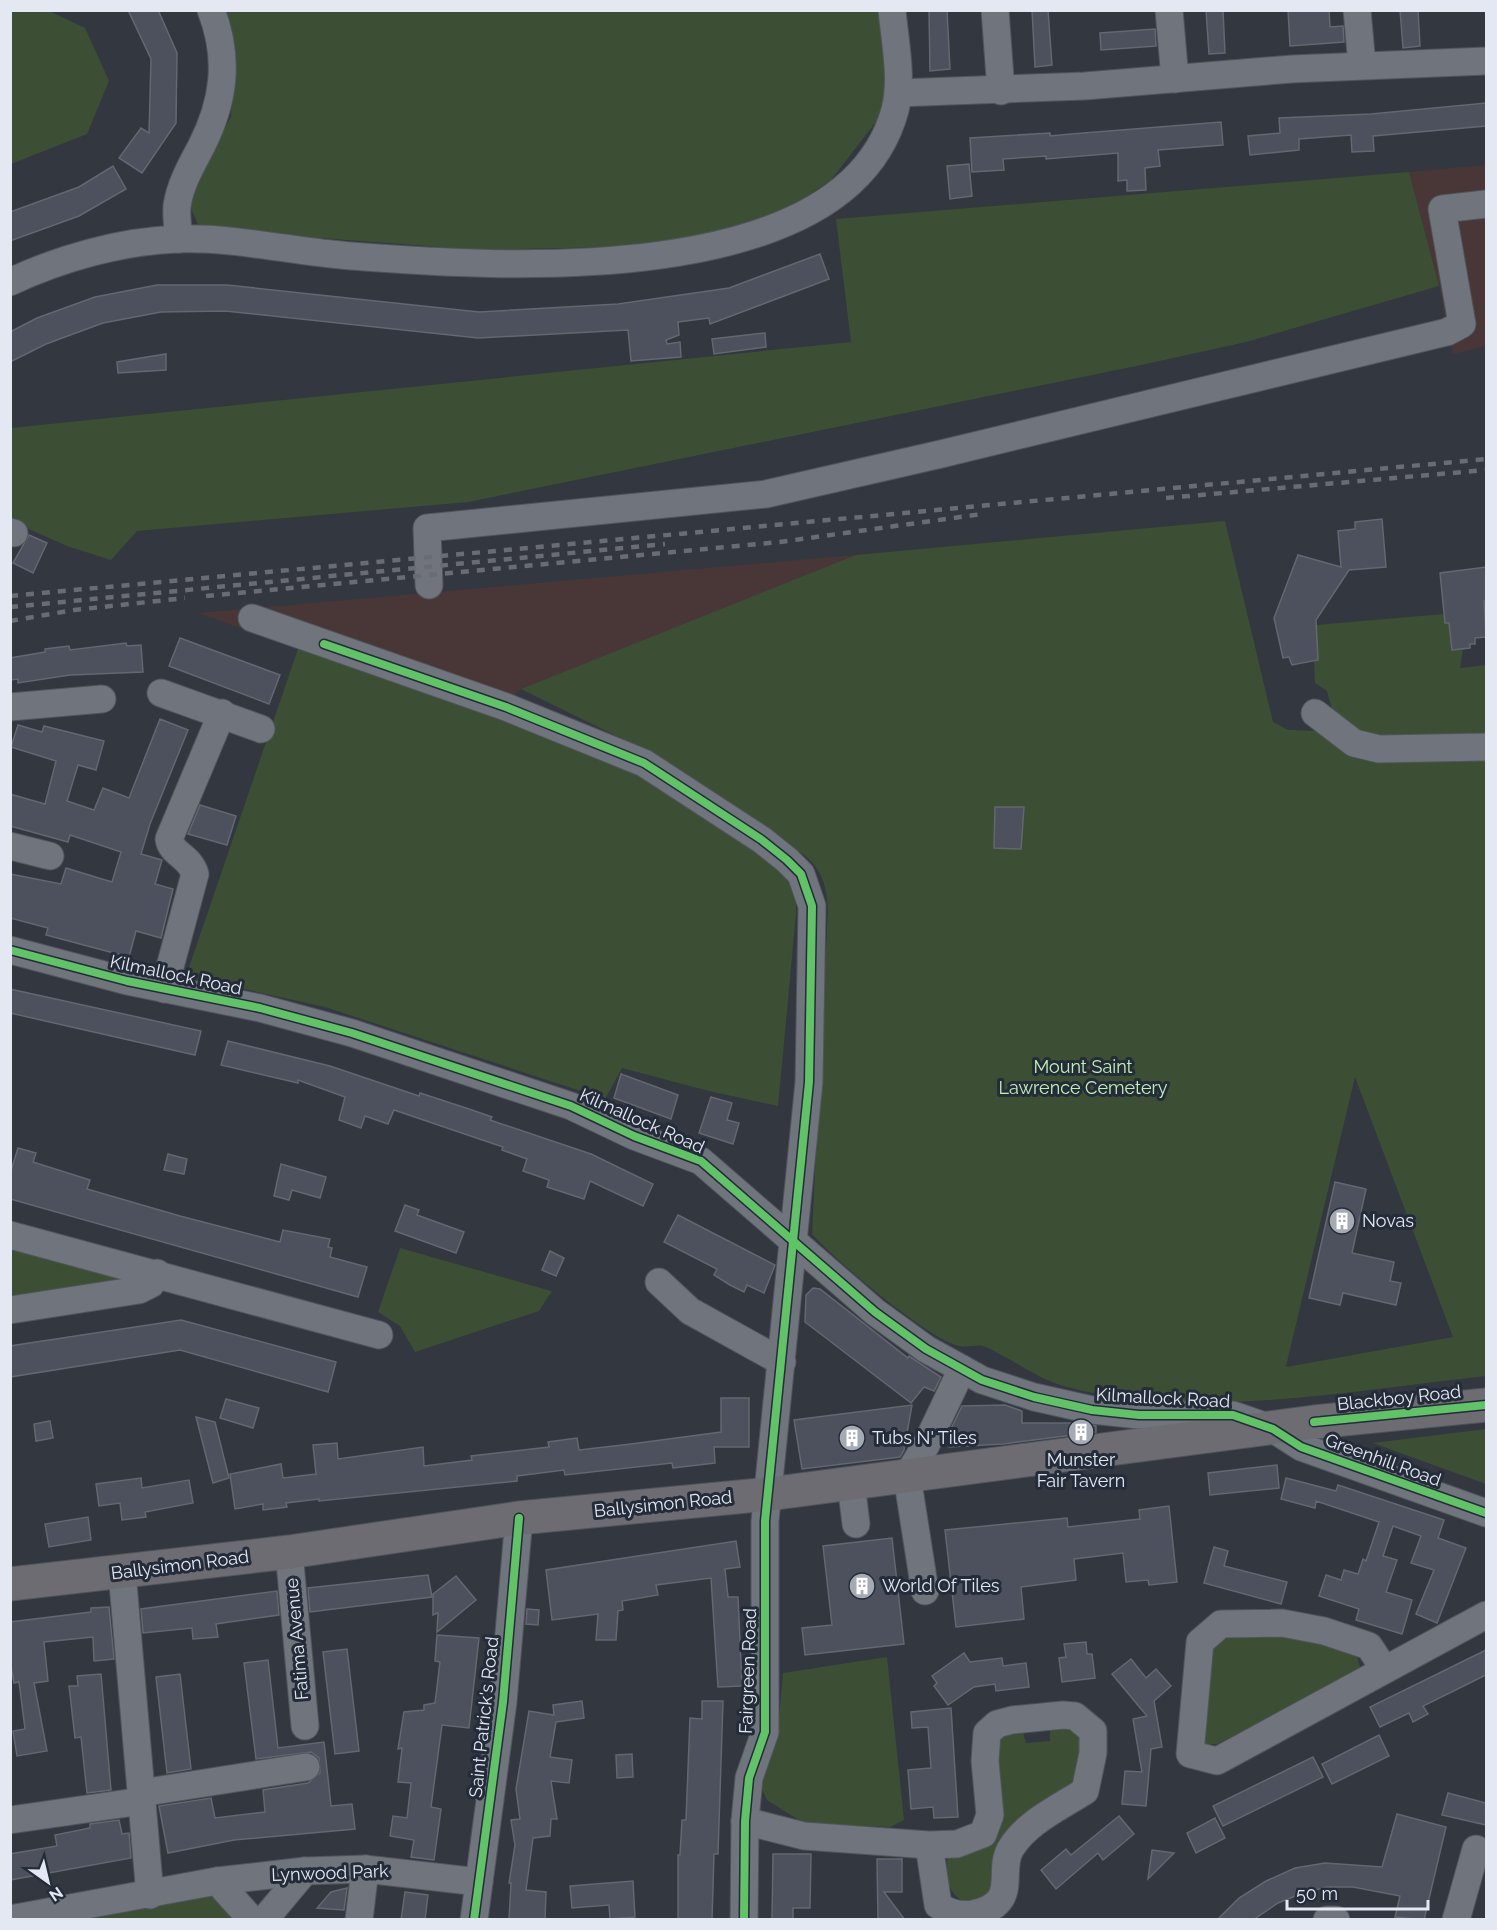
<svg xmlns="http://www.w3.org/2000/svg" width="1497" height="1930" viewBox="0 0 1497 1930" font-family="Raleway,sans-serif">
<rect width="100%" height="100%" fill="#333740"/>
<g fill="#493737">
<path d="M1486,165V346L1453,354L1439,286L1409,172Z"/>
<path d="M856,555L521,689L499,713L298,649L199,613Z"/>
</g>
<g fill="#3c4f35" fill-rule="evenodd">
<path d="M10,11H49L85,28L109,81L87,134L11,164Z"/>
<path d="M221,11H878L886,80L882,114L831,180L789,208L742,226L647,246L481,250L200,229L187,199L231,117L234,38Z"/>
<path d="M1409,172L1439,286L1246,342L1141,365L468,502L137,531L111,560L67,546L11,521V428L851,342L836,219Z"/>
<path d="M1225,521L1273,722L1288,730L1319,731L1486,755V1376C1353,1390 1199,1421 1067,1387C1037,1379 1014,1360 986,1347C976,1343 968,1348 959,1346C929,1340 834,1259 812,1234L828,908C826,885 823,873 807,857L657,756L521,689L856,555ZM1355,1077L1453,1337L1286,1367V1366Z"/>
<path d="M1444,614L1449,623L1452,650L1463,649L1460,668L1486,665V736L1373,740L1335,720L1327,691L1315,683L1314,661L1316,625Z"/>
<path d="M298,649L499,713L640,773L753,845L796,884V914L778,1106L709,1091L622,1068L605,1099L325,1007L186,976Z"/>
<path d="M11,1245L124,1275L125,1283L11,1300Z"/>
<path d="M400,1248L551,1291H552L539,1311L415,1352L400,1326L378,1312Z"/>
<path d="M1486,1429V1484L1373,1443Z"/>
<path d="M1238,1629L1332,1640L1356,1653L1361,1671L1217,1744H1197L1214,1642Z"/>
<path d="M887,1657L904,1820L890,1827L805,1824L767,1800L761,1787L764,1766L779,1720L783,1673Z"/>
<path d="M1066,1726L1074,1731L1082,1741L1073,1788L988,1898L962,1901C947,1890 946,1878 947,1860L955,1855L977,1849L994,1739L1003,1733L1023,1732L1026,1743L1050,1741V1727Z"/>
<path d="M203,1894L220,1900L243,1920H64Z"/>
</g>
<g fill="#4c515d" stroke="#63676f" stroke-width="1.5">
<path d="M128,10H158L177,53L176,123L142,173L119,158L141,128L149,133L151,59Z"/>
<path d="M929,10H947L950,69L930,71Z"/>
<path d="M1032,10H1048L1052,65L1035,67Z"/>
<path d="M1206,10H1223L1225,53L1209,54Z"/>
<path d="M1288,10H1329L1330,27L1343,26L1344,42L1290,46Z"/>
<path d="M1400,10H1418L1420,46L1403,48Z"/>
<path d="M1155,29L1156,46L1101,50L1100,33Z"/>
<path d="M1486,103V126L1373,136L1374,151L1352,152L1351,135L1299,139V150L1250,155L1248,136L1280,133L1279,118L1371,114Z"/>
<path d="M1221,122L1223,145L1158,150L1160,166L1145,168L1146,190L1127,191V180L1118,181V153L1046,159V156L1003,159L1004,170L972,172L970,138L1050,133V136L1071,134Z"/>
<path d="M969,164L972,196L950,199L947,166Z"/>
<path d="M113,166L126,189L79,216L10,241V212L79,187Z"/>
<path d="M820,254L829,279L710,324L709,318L678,322L679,335L666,340L667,344L680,342L681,357L631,361L628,330L478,338L225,311L161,312L103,323L46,344L10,362V332L37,318L95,297L157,285H227L479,312L618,304L729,288Z"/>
<path d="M765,333L766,347L714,354L712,339Z"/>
<path d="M166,354V370L118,373L117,362Z"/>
<path d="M1382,519L1386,567L1349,570L1316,620L1318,660L1292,665L1289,657L1283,658L1274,618L1298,555L1341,567L1338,531L1355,529V522Z"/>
<path d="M29,535L47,543L33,573L13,563Z"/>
<path d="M1486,567V600L1484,601L1486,637L1475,638V644H1470V648L1452,650L1449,623H1445L1440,573Z"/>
<path d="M180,638L280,675L269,704L169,666Z"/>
<path d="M126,643L127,646L141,645L143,672L70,675L18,683V679L10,680V658L45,652V649L69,646L70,650Z"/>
<path d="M160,719L188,730L150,824L141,854L162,860L155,884L173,889L161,938L136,931L129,957L46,935L48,928L10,918V874L61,884L66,868L112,882L121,852L70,835L68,842L10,826V794L45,804L56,761L11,747L18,725L42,732L44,726L104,741L96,770L78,765L67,801L94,810L103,788L129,798Z"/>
<path d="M200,805L236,816L227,845L188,834Z"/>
<path d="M995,807H1024L1021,849L994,848Z"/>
<path d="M10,989L201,1031L195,1055L10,1013Z"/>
<path d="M228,1041L330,1066L419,1096L420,1093L469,1109L492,1117L490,1120L591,1154L653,1184L643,1206L590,1181L584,1199L547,1187L549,1180L523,1171L527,1159L502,1150L503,1147L394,1110L388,1124L365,1116L361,1128L339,1120L345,1097L298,1080V1083L221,1065Z"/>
<path d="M621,1074L678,1095L671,1119L614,1098Z"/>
<path d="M711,1097L732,1103L727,1120L739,1123L733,1144L699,1133Z"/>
<path d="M18,1148L36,1153L33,1162L90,1180L87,1189L180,1216L280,1242L283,1230L330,1239L328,1247L332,1248L330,1257L367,1267L358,1297L10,1199V1174Z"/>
<path d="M168,1154L187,1159L184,1174L164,1170Z"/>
<path d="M281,1164L326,1177L320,1198L292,1190L289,1200L274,1196Z"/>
<path d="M1335,1182L1366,1189L1352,1253L1394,1262L1390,1281L1401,1283L1396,1305L1343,1293L1340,1305L1309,1298Z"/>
<path d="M405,1205L419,1210L417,1215L464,1232L456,1253L395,1231Z"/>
<path d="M678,1215L775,1265L764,1293L747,1285L744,1292L730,1285L714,1275L717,1269L664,1242Z"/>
<path d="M550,1251L564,1258L556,1276L542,1270Z"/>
<path d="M813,1288L820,1289L908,1358L909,1356L941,1377L934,1391L924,1387L911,1403L805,1322L806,1295Z"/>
<path d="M181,1320L336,1362L328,1392L180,1350L10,1377V1346Z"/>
<path d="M721,1398H749V1447H714L715,1463L673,1468L672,1463L565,1475L564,1470L517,1476V1481L319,1501V1499L286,1503L287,1507L263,1510V1504L235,1509L230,1474L281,1464L283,1478L316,1474L313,1445L337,1443L338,1459L423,1447L424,1466L472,1460L471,1456L549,1447L548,1442L577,1438L579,1450L631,1444L721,1432Z"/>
<path d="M226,1399L259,1408L253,1428L220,1418Z"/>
<path d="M912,1405L904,1450L900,1457L802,1469L794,1420Z"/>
<path d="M1005,1405L1022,1411V1423H1079L1096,1426V1432L1003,1444L949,1447L948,1435L962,1406Z"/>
<path d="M196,1417L215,1422L229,1478L213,1483Z"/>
<path d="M50,1421L53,1438L36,1441L34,1424Z"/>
<path d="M1277,1465L1279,1488L1210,1495L1208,1473Z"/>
<path d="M141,1478L142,1488L189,1480L193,1503L145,1512L146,1517L122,1520L120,1503L99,1506L96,1484Z"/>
<path d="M1286,1478L1336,1491L1338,1485L1444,1520L1438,1538L1466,1548L1437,1623L1416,1614L1434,1570L1411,1563L1421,1536L1393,1526L1383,1556L1397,1560L1386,1592L1412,1600L1402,1634L1356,1620L1359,1609L1319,1596L1326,1575L1341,1580L1344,1570L1358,1574L1363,1559L1366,1561L1379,1522L1316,1501L1315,1508L1281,1499Z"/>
<path d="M1169,1506L1177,1582L1149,1585L1148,1580L1126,1582L1123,1553L1074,1559L1076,1580L1021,1587L1024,1619L956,1627L945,1530L1067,1518L1068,1527L1140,1519L1139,1510Z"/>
<path d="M88,1517L91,1540L49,1547L45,1524Z"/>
<path d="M892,1538L904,1644L805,1655L802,1628L832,1625L823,1546Z"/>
<path d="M736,1541L740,1567L725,1569L728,1597H738L742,1686L718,1687L711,1578L656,1585L658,1595L622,1601L623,1610L618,1611L616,1640H596L598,1614L552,1620L546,1570Z"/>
<path d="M1214,1547L1228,1551L1224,1566L1287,1582L1281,1604L1204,1583Z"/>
<path d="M428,1575L432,1597L310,1612L308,1588Z"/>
<path d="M456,1576L476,1600L437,1632L438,1613L433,1615V1594Z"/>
<path d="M277,1591L279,1615L216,1624L218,1637L193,1639L192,1628L143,1633L141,1609Z"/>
<path d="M109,1607L114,1659L94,1661L93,1637L44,1642L48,1681L34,1683L47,1751L17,1756L13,1731L25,1729L19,1682L14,1683L10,1660V1622L91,1612V1608Z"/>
<path d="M527,1609L539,1610L538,1625L526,1624Z"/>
<path d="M437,1635L479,1638L469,1728L442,1725L431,1807L441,1809L434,1860L411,1857L414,1840L390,1836L393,1816L407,1818L411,1783L398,1782L402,1748L398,1749L404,1712L424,1710V1705L435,1703L440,1662L435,1661Z"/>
<path d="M1086,1642L1087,1654H1092L1095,1678L1062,1682L1059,1658L1066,1657L1064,1644Z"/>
<path d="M347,1649L359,1751L335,1754L323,1652Z"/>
<path d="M1486,1650V1675L1423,1706L1428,1714L1413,1722L1409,1713L1380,1727L1370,1707Z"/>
<path d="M964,1653L970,1662L1002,1658L1003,1666L1026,1663L1029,1687L996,1691L995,1684L974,1687L948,1705L934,1686L937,1683L932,1676Z"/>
<path d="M1131,1659L1146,1678L1156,1669L1171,1686L1154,1701L1162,1747L1151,1749L1146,1806L1122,1804L1125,1771L1142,1772L1133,1719L1147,1716L1112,1674Z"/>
<path d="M268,1660L278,1748L324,1742L331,1806L352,1804L355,1829L234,1840L168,1853L159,1806L211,1798L215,1818L265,1812L263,1790L308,1783L320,1773L319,1758L311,1752L256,1759L244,1663Z"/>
<path d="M101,1674L111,1790L87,1793L81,1737L75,1738L69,1686H78L77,1676Z"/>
<path d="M180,1674L191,1769L167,1773L156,1677Z"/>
<path d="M582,1701L584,1718L556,1722L550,1757L572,1760L569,1783L551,1781L557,1819H551L550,1836L533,1838L526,1890L546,1892L545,1920H509L511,1883H509L515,1845L511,1820L520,1819L516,1789L529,1711L554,1715L553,1705Z"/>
<path d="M702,1701H723L718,1854H714L712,1920H678V1855H680L682,1820H686L690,1718L702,1719Z"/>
<path d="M951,1708L958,1817L934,1818L933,1807L911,1809L908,1770L931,1768L928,1727L912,1728L911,1712Z"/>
<path d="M1379,1735L1389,1756L1332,1784L1322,1764Z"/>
<path d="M632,1754L633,1777L617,1778L616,1755Z"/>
<path d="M1313,1757L1323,1777L1223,1826L1213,1806Z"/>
<path d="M1448,1793L1486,1803V1825L1442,1815Z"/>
<path d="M1397,1814L1446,1827L1424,1920L1395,1917L1400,1896L1353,1887H1327L1303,1893L1278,1903L1253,1920H1217L1239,1898L1266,1881L1295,1868L1325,1863L1382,1867Z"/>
<path d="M1119,1816L1134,1834L1103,1860L1098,1853L1056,1889L1041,1870L1066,1849L1071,1855Z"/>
<path d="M1215,1818L1225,1838L1196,1853L1187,1833Z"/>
<path d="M119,1820L122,1834L129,1833L131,1858L10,1880V1854L57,1846L55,1835L90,1828V1824Z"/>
<path d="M1152,1850L1174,1853L1148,1879Z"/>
<path d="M773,1854H811L810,1908H793V1920H772Z"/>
<path d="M877,1859H902V1892H884L905,1920H878Z"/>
<path d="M633,1881L635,1917L610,1919L609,1905L572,1908L570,1886Z"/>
<path d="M347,1888L344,1910L317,1908L331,1892Z"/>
<path d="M405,1892L428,1895L425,1920H401Z"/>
</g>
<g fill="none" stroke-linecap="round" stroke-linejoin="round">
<defs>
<g id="minor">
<path d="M995,10L1001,91"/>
<path d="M1169,10L1175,79"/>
<path d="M1357,10L1362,65"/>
<path d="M898,93L1085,86L1292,69L1486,61"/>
<path d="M179,239C178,228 176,217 177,206C180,185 191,166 201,147C224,102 230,59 211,10"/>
<path d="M10,282C61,258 122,241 178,239C236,237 294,252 351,256C494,267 846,292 895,110C903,79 895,43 892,10"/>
<path d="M10,532L14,533"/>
<path d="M429,585L427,528L766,494L941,454L1447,332L1462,324L1442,209L1486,204"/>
<path d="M252,618L506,707L644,763L762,840L787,860L801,874L812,906L809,1082L765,1521V1732L749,1778L745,1821L744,1920"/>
<path d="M161,693L261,729"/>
<path d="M10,707L102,699"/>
<path d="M1315,713L1354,743L1379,749L1486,747"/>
<path d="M10,846L50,856"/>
<path d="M10,950L127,981L260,1008L352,1033L571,1106L634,1136L701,1161L875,1312L926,1349L982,1380L1034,1397L1092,1410L1139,1415H1233L1273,1429L1301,1447L1486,1513"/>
<path d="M164,989L195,874C190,856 171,854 169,839L222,713"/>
<path d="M10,1235L379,1335"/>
<path d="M659,1282L690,1311L782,1362"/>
<path d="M10,1310L139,1290L151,1284L157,1273"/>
<path d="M851,1483L856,1524"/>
<path d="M289,1552L305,1726"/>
<path d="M122,1572L150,1895"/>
<path d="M925,1591L907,1476L926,1445L962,1369"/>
<path d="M1384,1669L1369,1646L1324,1631L1282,1623L1221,1624L1200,1642L1190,1754L1217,1761L1486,1615"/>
<path d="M141,1793L306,1767"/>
<path d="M10,1820L142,1801"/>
<path d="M745,1821L804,1836L929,1845L957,1844L983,1834L990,1815L985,1761L987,1733L997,1724L1012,1720L1063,1715L1075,1716L1093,1731V1753L1085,1791C1060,1807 1027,1822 1011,1848C996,1872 1022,1903 973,1914C960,1916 948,1913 938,1905L929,1845"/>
<path d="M10,1919L217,1881"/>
<path d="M252,1920L217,1881L305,1871L365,1869L479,1882"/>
<path d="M264,1920L305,1871"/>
<path d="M359,1920L365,1869"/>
<path d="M474,1920L503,1702L519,1518"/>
<path d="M1327,1920H1336"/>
<path d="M1456,1920L1476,1849"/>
</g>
<path id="major" d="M10,1584L289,1552L519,1518L769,1494L1314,1422L1486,1405"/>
</defs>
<use href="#minor" stroke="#50545b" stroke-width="29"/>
<use href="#major" stroke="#50545b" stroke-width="35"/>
<use href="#minor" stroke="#70747c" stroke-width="27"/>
<use href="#major" stroke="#6e6c73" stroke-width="33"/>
<g stroke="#696d73" stroke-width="4.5" stroke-dasharray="8 8" stroke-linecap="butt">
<path d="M1166,498L1486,470"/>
<path d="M10,596L1486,459"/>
<path d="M206,596L780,542L982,514"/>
<path d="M10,607L665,544"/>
<path d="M10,621L74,610L185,598"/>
</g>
<defs>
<g id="cycleway">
<path d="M324,644L506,707L644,763L762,840L787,860L801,874L812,906L809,1082L765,1521V1732L749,1778L745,1821L744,1920"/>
<path d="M10,950L127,981L260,1008L352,1033L571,1106L634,1136L701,1161L875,1312L926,1349L982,1380L1034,1397L1092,1410L1139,1415H1233L1273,1429L1301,1447L1486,1513"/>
<path d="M1314,1422L1486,1405"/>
<path d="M474,1920L503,1702L519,1518"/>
</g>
</defs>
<use href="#cycleway" stroke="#242c3a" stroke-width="11"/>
<use href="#cycleway" stroke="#61c268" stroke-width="8"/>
</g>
<defs>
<symbol id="building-disc" viewBox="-11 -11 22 22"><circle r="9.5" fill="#a5aab4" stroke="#242c3a"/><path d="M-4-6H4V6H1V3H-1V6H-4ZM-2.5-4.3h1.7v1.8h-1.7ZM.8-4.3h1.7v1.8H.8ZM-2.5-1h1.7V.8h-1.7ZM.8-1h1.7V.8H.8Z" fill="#fff"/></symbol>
</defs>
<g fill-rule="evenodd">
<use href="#building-disc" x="1327" y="1206" width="30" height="30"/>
<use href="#building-disc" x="1066" y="1417" width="30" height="30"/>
<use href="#building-disc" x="837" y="1423" width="30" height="30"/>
<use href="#building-disc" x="847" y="1571" width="30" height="30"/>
</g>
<g text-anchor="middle" stroke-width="6" stroke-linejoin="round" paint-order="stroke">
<g font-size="18" fill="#e3e8f2" stroke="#242c3a">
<text transform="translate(176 975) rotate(12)" y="6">Kilmallock Road</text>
<text transform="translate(642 1121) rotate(24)" y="6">Kilmallock Road</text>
<text transform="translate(1163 1398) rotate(3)" y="6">Kilmallock Road</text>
<text transform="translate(1399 1398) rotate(-6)" y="6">Blackboy Road</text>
<text transform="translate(1383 1460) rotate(20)" y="6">Greenhill Road</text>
<text transform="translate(663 1504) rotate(-6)" y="6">Ballysimon Road</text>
<text transform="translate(180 1565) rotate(-7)" y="6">Ballysimon Road</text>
<text transform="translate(297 1639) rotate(-95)" y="6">Fatima Avenue</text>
<text transform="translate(748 1671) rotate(-88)" y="6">Fairgreen Road</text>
<text transform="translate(484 1717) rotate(-84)" y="6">Saint Patrick's Road</text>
<text transform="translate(330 1873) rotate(-2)" y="6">Lynwood Park</text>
</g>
<g font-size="18" fill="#c3f1b0" stroke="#242c3a">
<text x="1083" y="1073">Mount Saint<tspan x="1083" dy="21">Lawrence Cemetery</tspan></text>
</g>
<g font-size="18" fill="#e3e8f2" stroke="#242c3a" text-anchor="start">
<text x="1362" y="1227">Novas</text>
<text x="872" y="1444">Tubs N' Tiles</text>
<text x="1081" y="1466" text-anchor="middle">Munster<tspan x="1081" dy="21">Fair Tavern</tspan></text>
<text x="882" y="1592">World Of Tiles</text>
</g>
</g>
<rect width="1497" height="1930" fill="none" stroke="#e3e8f2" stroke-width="24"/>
<g transform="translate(48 1882) rotate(146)" stroke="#242c3a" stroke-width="4.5" paint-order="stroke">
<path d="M0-4.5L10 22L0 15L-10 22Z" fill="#e3e8f2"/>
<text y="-9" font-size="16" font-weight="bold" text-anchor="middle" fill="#e3e8f2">N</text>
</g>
<path d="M1287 1900v9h141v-9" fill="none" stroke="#e3e8f2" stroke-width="3"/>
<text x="1296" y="1900" font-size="18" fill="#e3e8f2" stroke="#242c3a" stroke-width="4.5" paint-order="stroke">50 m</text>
</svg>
